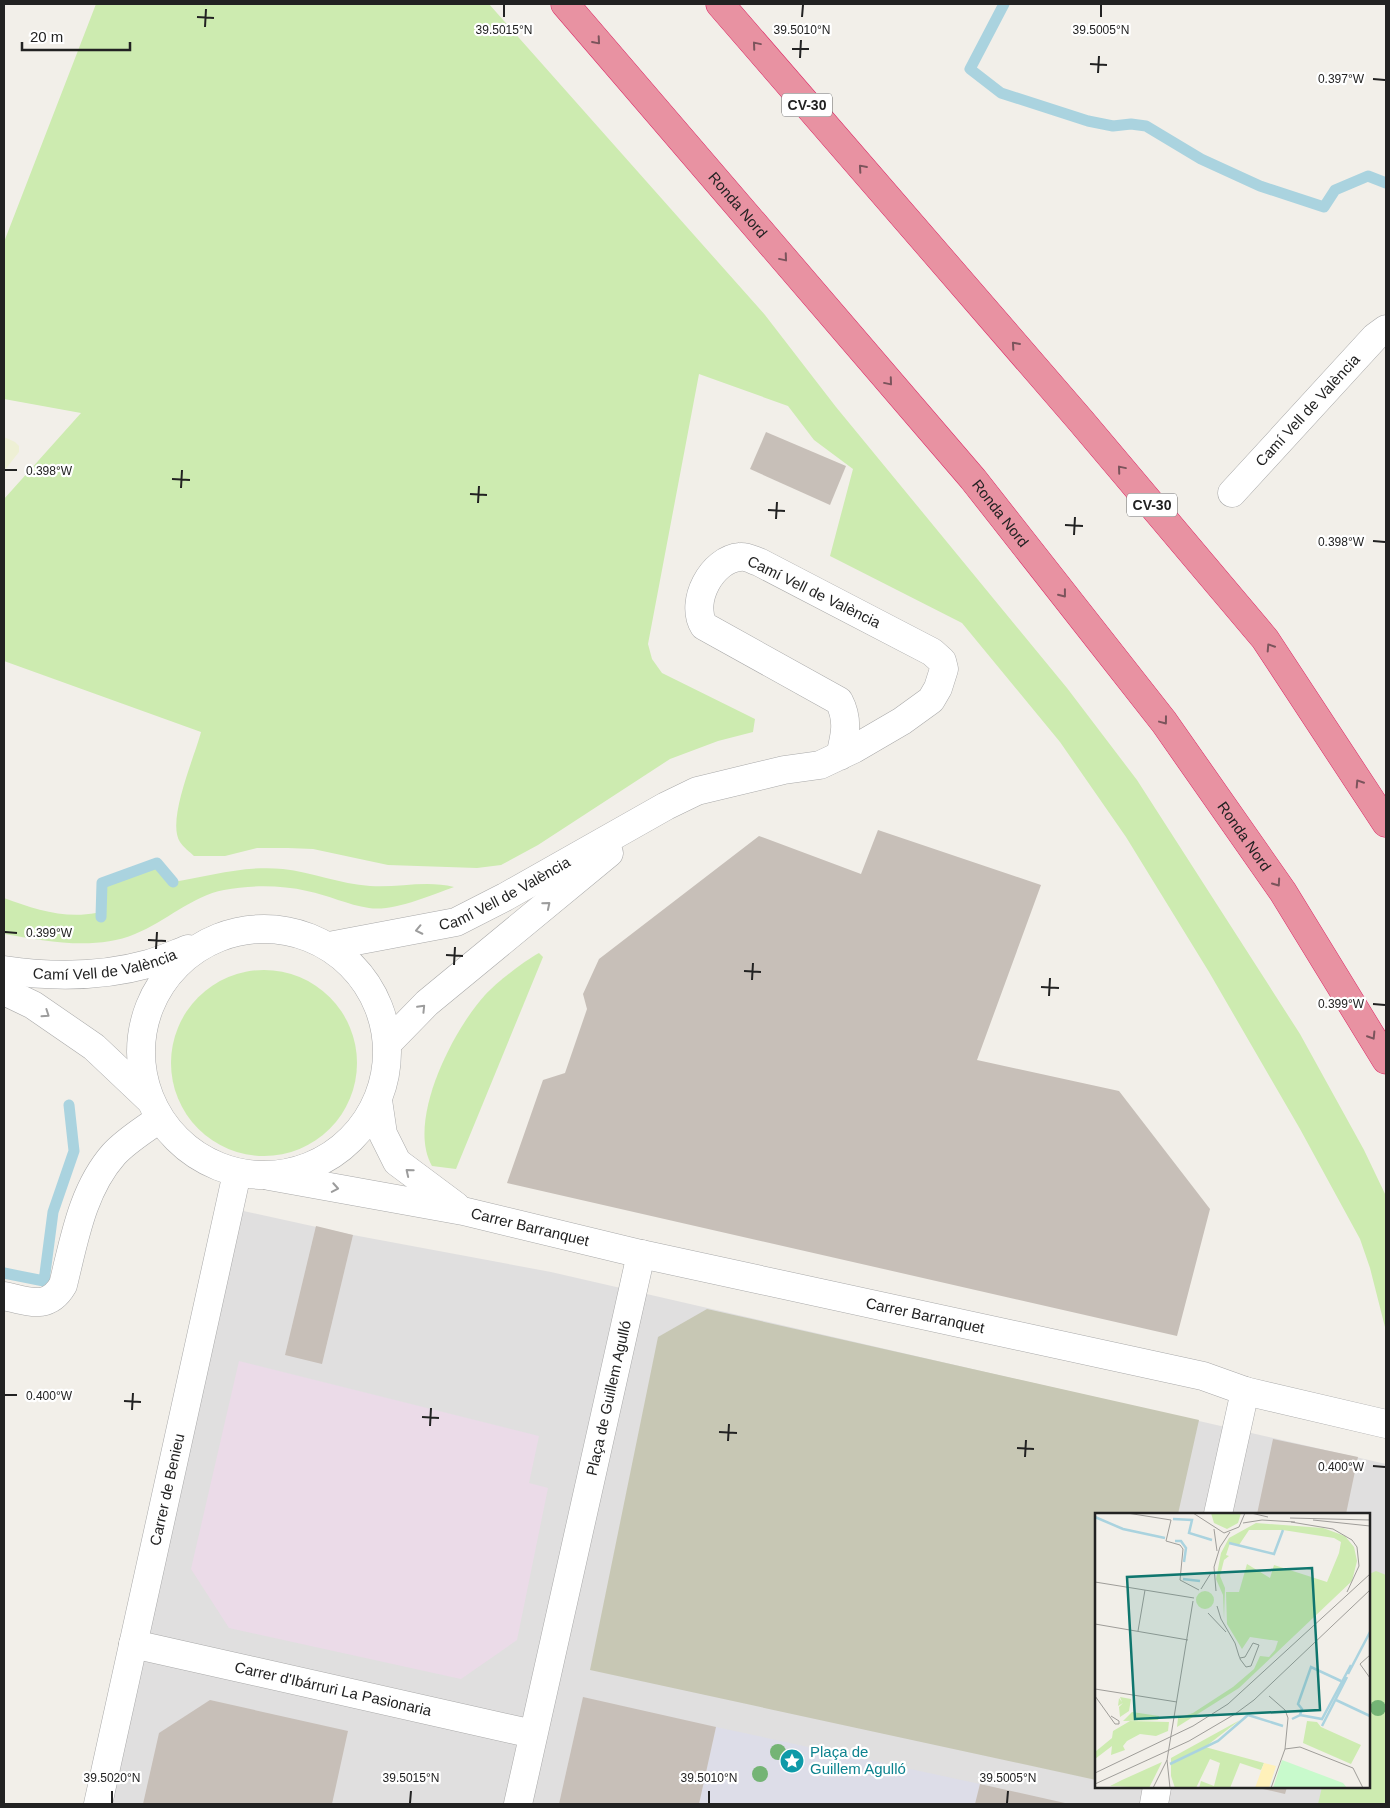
<svg xmlns="http://www.w3.org/2000/svg" width="1390" height="1808" viewBox="0 0 1390 1808" font-family="Arial,sans-serif">
<rect width="100%" height="100%" fill="#f2efe9"/>
<path fill="#e0dfdf" fill-rule="evenodd" d="M216,1205L353,1235L551,1272L1386,1464V1804H88ZM1096,1514H1369V1787H1096Z"/>
<path fill="#ebdbe8" d="M239,1361L539,1436L529,1483L548,1488L517,1640L461,1679L229,1628L191,1569Z"/>
<path fill="#c7c7b4" d="M707,1309L1199,1420L1178,1514H1096V1780L590,1670L658,1337Z"/>
<path fill="#eef0d5" d="M4,437L15,442L19,446V452L4,471Z"/>
<g fill="#cdebb0">
<path d="M96,4H489L765,315L836,407L1067,688L1137,780L1300,1034L1364,1150L1386,1196V1331L1370,1268L1360,1239L1300,1129L1209,972L1126,837L1060,742L962,623L830,556L853,469L814,440L788,406L699,374L648,644L652,659L662,673L755,719L753,732L718,741L670,759L538,845L501,865L477,868L388,865L313,849L288,848H257L225,856H194C190,852 183,847 180,842C166,821 195,756 201,732L4,661V499L81,413L4,399V242Z"/>
<path d="M157,863L173,882C209,876 246,865 283,869C312,872 340,884 370,886C398,888 426,880 454,887C431,895 393,912 369,908C348,905 328,895 307,891C281,885 250,885 224,890C192,896 165,922 135,934C94,951 46,941 4,934V898C34,909 64,919 96,913L102,883Z"/>
<path d="M539,953L543,957L456,1169L432,1166C406,1121 453,1030 485,995C497,982 524,961 539,953Z"/>
<circle cx="264" cy="1063" r="93"/>
<path d="M1376,1571L1386,1575V1804H1318L1322,1787H1369V1574Z"/>
</g>
<path fill="#dddde8" d="M716,1727L980,1784L975,1804H699Z"/>
<g fill="none" stroke-linecap="round" stroke-linejoin="round">
<g stroke="#aad3df" stroke-width="11">
<path d="M1004,4L970,69L1001,93L1088,121L1113,126L1131,124L1146,126L1201,159L1260,186L1324,207L1335,190L1368,176L1386,183"/>
<path d="M101,917L102,883L157,863L173,882"/>
<path d="M4,1273L44,1281L53,1212L74,1151L69,1105"/>
</g>
</g>
<g fill="#c7bfb8">
<path d="M766,432L846,466L830,505L750,469Z"/>
<path d="M878,830L1041,885L977,1060L1119,1091L1210,1209L1177,1336L507,1183L543,1080L565,1073L587,1009L583,994L599,959L759,836L861,874Z"/>
<path d="M316,1226L353,1235L322,1364L285,1355Z"/>
<path d="M1273,1439L1358,1457L1346,1514H1257Z"/>
<path d="M583,1697L716,1727L699,1804H559Z"/>
<path d="M210,1700L348,1731L332,1804H143L159,1733Z"/>
<path d="M980,1784L1065,1803V1804H975Z"/>
<path d="M1254,1787H1287L1285,1794Z"/>
</g>
<g fill="none" stroke-linecap="round" stroke-linejoin="round">
<defs>
<g id="minor">
<path id="s1" d="M1232,493L1375,337L1386,329"/>
<circle cx="264" cy="1052" r="123"/>
<path id="s2" d="M329,946L456,922L505,897L666,806L697,791L784,770L820,765L854,749L902,721L931,700L938,688L944,669L942,661L932,652L759,562C753,560 746,556 740,557C712,559 689,602 704,626L839,701C849,720 845,736 840,756"/>
<path id="s3" d="M4,970C51,977 101,977 148,964C162,960 175,954 188,949"/>
<path d="M4,991L33,1005L94,1047L150,1100"/>
<path d="M388,1043L427,1003L609,853"/>
<path d="M378,1100L383,1134L397,1162L456,1206"/>
<path id="s4" d="M269,1176L463,1211L641,1254L1203,1376L1245,1391L1386,1424"/>
<path d="M4,1296C28,1301 48,1311 63,1285C74,1241 82,1190 114,1154C127,1140 144,1130 159,1119"/>
<path d="M1218,1514L1245,1391"/>
<path id="s5" d="M133,1644L533,1734"/>
<path id="s6" d="M98,1804L237,1173"/>
<path id="s7" d="M518,1804L641,1254"/>
<path d="M1154,1804L1157,1787"/>
</g>
<g id="highway">
<path id="s8" d="M565,4L973,479L1164,722L1283,892L1386,1060"/>
<path d="M720,4L1081,421L1265,639L1386,823"/>
</g>
</defs>
<use href="#minor" stroke="#a9a9a9" stroke-width="29"/>
<use href="#highway" stroke="#dc2a67" stroke-width="29"/>
<use href="#minor" stroke="#fff" stroke-width="28"/>
<use href="#highway" stroke="#e892a2" stroke-width="28"/>
</g>
<g fill="#74b475">
<circle cx="1378" cy="1708" r="8"/>
<circle cx="778" cy="1752" r="8"/>
<circle cx="760" cy="1774" r="8"/>
</g>
<defs><path id="oneway-chevron" d="M-2-3.5L2.5 0L-2 3.5" fill="none" stroke-width="1.6" stroke-linecap="round" stroke-linejoin="round" transform="scale(1.25)"/></defs>
<g stroke="#7b545c">
<use href="#oneway-chevron" transform="translate(597 41) rotate(49)"/>
<use href="#oneway-chevron" transform="translate(756 45) rotate(-130)"/>
<use href="#oneway-chevron" transform="translate(862 168) rotate(-131)"/>
<use href="#oneway-chevron" transform="translate(784 258) rotate(50)"/>
<use href="#oneway-chevron" transform="translate(1015 345) rotate(-131)"/>
<use href="#oneway-chevron" transform="translate(889 382) rotate(50)"/>
<use href="#oneway-chevron" transform="translate(1121 469) rotate(-130)"/>
<use href="#oneway-chevron" transform="translate(1063 594) rotate(52)"/>
<use href="#oneway-chevron" transform="translate(1270 647) rotate(-123)"/>
<use href="#oneway-chevron" transform="translate(1164 721) rotate(53)"/>
<use href="#oneway-chevron" transform="translate(1359 783) rotate(-123)"/>
<use href="#oneway-chevron" transform="translate(1277 883) rotate(55)"/>
<use href="#oneway-chevron" transform="translate(1372 1036) rotate(58)"/>
</g>
<g stroke="#9c9c9c">
<use href="#oneway-chevron" transform="translate(547 905) rotate(-40)"/>
<use href="#oneway-chevron" transform="translate(419 930) rotate(168)"/>
<use href="#oneway-chevron" transform="translate(422 1008) rotate(-46)"/>
<use href="#oneway-chevron" transform="translate(46 1014) rotate(34)"/>
<use href="#oneway-chevron" transform="translate(409 1172) rotate(-141)"/>
<use href="#oneway-chevron" transform="translate(335 1188) rotate(10)"/>
</g>
<path fill="none" stroke="#222" stroke-width="2" d="M197,17L214,18M504,17V5M802,17L803,5M1101,17V5M205,27L206,9M792,49H809M800,58L801,40M1090,64L1107,65M1098,73L1099,56M1373,79L1385,80M5,470H17M172,479L190,480M181,488L182,470M470,494L487,495M478,503L479,486M768,510L785,511M776,519L777,502M1065,525L1083,526M1074,535L1075,517M1373,541L1385,542M5,932L17,933M148,940L166,941M156,949L157,932M446,955L463,956M454,965L455,947M744,971L761,972M752,980L753,963M1041,987L1059,988M1049,996L1050,978M1373,1004L1385,1005M5,1395H17M124,1401L141,1402M132,1410L133,1393M422,1417L439,1418M430,1426L431,1408M719,1432L737,1433M728,1441L729,1424M1017,1448L1034,1449M1025,1457L1026,1440M1373,1466L1385,1467M112,1803V1791M410,1803L411,1791M709,1803V1791M1007,1803L1008,1791"/>
<defs>
<symbol id="sight-disc" viewBox="-11 -11 22 22"><circle r="9.5" fill="#0f9aa8" stroke="#fff"/><path d="M0-6L1.8-2.2L6-1.7L2.9 1.2L3.7 5.4L0 3.3L-3.7 5.4L-2.9 1.2L-6-1.7L-1.8-2.2Z" fill="#fff"/></symbol>
</defs>
<g fill-rule="evenodd">
<use href="#sight-disc" x="778" y="1747" width="28" height="28"/>
</g>
<g text-anchor="middle" stroke-width="4.5" stroke-linejoin="round" paint-order="stroke">
<g fill="#fff" stroke="#646464" stroke-width="1">
<rect x="782" y="93.5" width="50" height="23" rx="4"/>
<rect x="1127" y="493.5" width="50" height="23" rx="4"/>
</g>
<g font-size="14" font-weight="bold" fill="#222">
<text x="807" y="110">CV-30</text>
<text x="1152" y="510">CV-30</text>
</g>
<g font-size="15" fill="#222" stroke="#fff">
<text dy="5" stroke="none"><textPath href="#s8" startOffset="265">Ronda Nord</textPath></text>
<text dy="5" stroke="none"><textPath href="#s1" startOffset="112">Camí Vell de València</textPath></text>
<text dy="5" stroke="none"><textPath href="#s8" startOffset="670">Ronda Nord</textPath></text>
<text transform="translate(814 592) rotate(26)" y="5">Camí Vell de València</text>
<text dy="5" stroke="none"><textPath href="#s8" startOffset="1075">Ronda Nord</textPath></text>
<text dy="5" stroke="none"><textPath href="#s2" startOffset="185">Camí Vell de València</textPath></text>
<text dy="5" stroke="none"><textPath href="#s3" startOffset="102">Camí Vell de València</textPath></text>
<text dy="5" stroke="none"><textPath href="#s4" startOffset="266">Carrer Barranquet</textPath></text>
<text dy="5" stroke="none"><textPath href="#s4" startOffset="671">Carrer Barranquet</textPath></text>
<text dy="5" stroke="none"><textPath href="#s7" startOffset="416">Plaça de Guillem Agulló</textPath></text>
<text dy="5" stroke="none"><textPath href="#s6" startOffset="322">Carrer de Benieu</textPath></text>
<text dy="5" stroke="none"><textPath href="#s5" startOffset="205">Carrer d'Ibárruri La Pasionaria</textPath></text>
</g>
<g font-size="15" fill="#0d838f" stroke="#fff" text-anchor="start">
<text x="810" y="1757">Plaça de<tspan x="810" dy="17">Guillem Agulló</tspan></text>
</g>
</g>
<g transform="translate(1095 1513)">
<rect width="275" height="275" fill="#f2efe9"/>
<path d="M116,0H146L143,10L132,16L119,10ZM161,10L228,15L250,23L259,34L262,48L257,68L144,175L82,214L83,205L98,200L138,174L159,156L165,143L174,144L180,137L183,128L155,124L147,136L132,111L131,79H144L152,51L175,65L179,52L232,69L244,40L246,29L239,25L188,17H154L144,32L135,30L131,42L134,43L129,47L125,63L130,75L129,106L128,82L121,66L126,40L134,25ZM101 87a9 9 0 1 1 18 0a9 9 0 1 1-18 0ZM25,184L36,186L34,198L25,204L24,194L28,190L23,193L24,185L27,189ZM37,199L64,203V204L63,207L28,208ZM145,207L110,234L169,250L166,257L145,250L135,275H104L106,268L119,273L125,250L115,246L101,275H80L76,263V245ZM35,208L74,209L73,218L61,223L45,221L32,228L28,233L30,237L16,242L17,233L0,246V239L17,225L18,218ZM212,208L222,209L226,214L266,232L256,251L208,230ZM67,249L54,275L15,273L27,267Z" fill="#cdebb0"/>
<path d="M169,250L181,253L174,275H160Z" fill="#fff1ba"/>
<path d="M187,247L248,270L252,275H178Z" fill="#c8facc"/>
<path fill="none" stroke="#aad3df" stroke-width="2.5" d="M0,4L28,16L70,25M78,6L97,7L94,20L117,27M80,28H86L91,35L89,49M134,30L179,41L188,17M88,66L105,68M253,161L275,119M241,187L275,203M205,202L227,206L256,152M197,206L205,202L207,196L203,191L216,154L246,168M227,213L252,164M75,251L123,228L153,202L188,213"/>
<path fill="none" stroke="#9f9d99" stroke-width="1" d="M32,0L76,7L71,28L85,32L88,36L85,67L104,77M98,0L129,20L144,14L150,0M156,0L173,4M195,5L275,7M218,7L275,13M196,9L238,16L257,27L262,34L264,53L252,79M148,10L167,7L200,9M119,16L122,38M0,69L99,85M106,76L116,60M121,78L119,54L125,34L135,19M122,93L126,106L140,130L144,143L145,145V146L151,154L156,153L164,132L158,130L150,144L145,145M113,100L131,119M0,111L93,127M43,118L50,77M275,142L265,151L275,165M0,176L82,189M0,183L20,211H24V208L16,203M174,183L190,197L193,205L190,236L176,275M190,236L205,234L258,255L268,275M72,247L75,275M0,260L98,213L133,191L275,61M0,271L94,228L140,201L159,187L275,77M58,275L72,247L98,88"/>
<path fill="#0f766e" fill-opacity="0.15" stroke="#0f766e" stroke-width="2.5" d="M217,55L225,197L40,206L32,64Z"/>
<rect width="275" height="275" fill="none" stroke="#222" stroke-width="2.5"/>
</g>
<g font-size="12" text-anchor="middle" fill="#222" stroke="#fff" stroke-width="4.5" stroke-linejoin="round" paint-order="stroke">
<text x="504" y="34">39.5015°N</text>
<text x="802" y="34">39.5010°N</text>
<text x="1101" y="34">39.5005°N</text>
<text x="1341" y="83">0.397°W</text>
<text x="49" y="475">0.398°W</text>
<text x="1341" y="546">0.398°W</text>
<text x="49" y="937">0.399°W</text>
<text x="1341" y="1008">0.399°W</text>
<text x="49" y="1400">0.400°W</text>
<text x="1341" y="1471">0.400°W</text>
<text x="112" y="1782">39.5020°N</text>
<text x="411" y="1782">39.5015°N</text>
<text x="709" y="1782">39.5010°N</text>
<text x="1008" y="1782">39.5005°N</text>
</g>
<rect width="1390" height="1808" fill="none" stroke="#222222" stroke-width="10"/>
<path d="M22 42v8h108v-8" fill="none" stroke="#222222" stroke-width="2.5"/>
<text x="30" y="42" font-size="15" fill="#222222" stroke="#ffffff" stroke-width="4" paint-order="stroke">20 m</text>
</svg>
